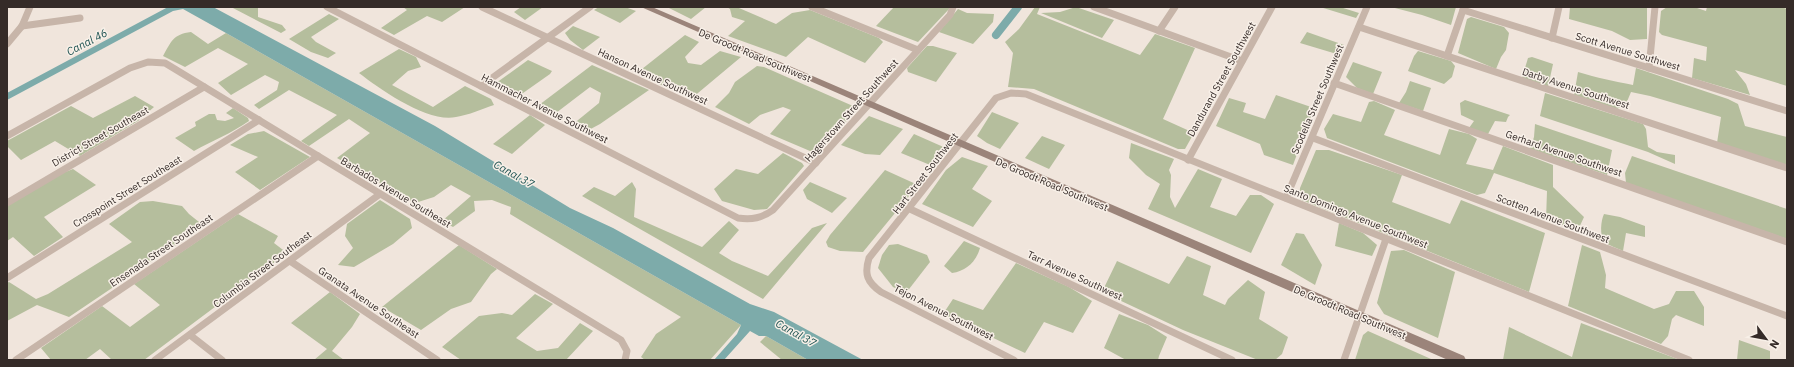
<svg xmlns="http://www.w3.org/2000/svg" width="1794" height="367" viewBox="0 0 1794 367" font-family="'IBM Plex Sans',sans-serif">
<rect width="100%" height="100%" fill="#f0e5dc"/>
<g fill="#b5be9d">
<path d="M231,7H258V17L282,25L286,30L281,33Z"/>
<path d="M403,7H465L442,22L427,16L394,35L381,28L407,10Z"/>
<path d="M521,7H543L525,20L514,12Z"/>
<path d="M599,7H625L636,11L620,23L594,10Z"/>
<path d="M667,7H706L691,19Z"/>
<path d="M727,7H740L739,8L776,24L792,13L810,10L879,38L883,42L865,63L808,37L786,57L728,36L745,21L732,17L730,9Z"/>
<path d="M894,7H950V8L918,42L876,26Z"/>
<path d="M1035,7H1040L1037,14L1140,55L1155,34L1195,48L1163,119L1194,133L1185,149H1178L1034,89L1008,87L1013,53L1005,42L1019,29Z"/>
<path d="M1076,7L1114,20L1102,38L1041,13L1060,12Z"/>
<path d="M1320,7H1340L1359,13L1356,18Z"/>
<path d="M1391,7H1456L1451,25L1422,15Z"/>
<path d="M1570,7H1647V39L1630,40L1612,31L1569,19Z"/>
<path d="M1667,7H1694L1706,11L1707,7H1781L1787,9V86L1735,70L1746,84L1750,95L1692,78L1694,58L1706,61L1707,47L1662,35L1659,32L1661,11Z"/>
<path d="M958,9L967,13L994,14L993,22L973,44L939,32Z"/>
<path d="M329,14L339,19L311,37L316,42L336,53L328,58L311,52L289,39Z"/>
<path d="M1471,17L1504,27L1509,33L1506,50L1501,57L1496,69L1458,53L1467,19Z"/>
<path d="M573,26L600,37L583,50L570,40L565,33Z"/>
<path d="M191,32L208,44L226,33L741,325L710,360H645L641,357L656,334L681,317L510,214L511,207L492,200L474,201L475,211L453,227L442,221L471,196L451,185L434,197L415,203L337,158L370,133L349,119L309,146L301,141L337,115L289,90L259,109L254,105L277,90L279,82L265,75L231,95L218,83L248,64L218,48L185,67L163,56C171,42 173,34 191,32Z"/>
<path d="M1307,32L1344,45L1340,55L1300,43Z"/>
<path d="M685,35L699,42L685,57L688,63L701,65L720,51L741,57L692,98L643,77L642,69Z"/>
<path d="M927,46H933L957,53L936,82L908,72L907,68Z"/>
<path d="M399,49L416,57L421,67L408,71L392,85L433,107L465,86L491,99L494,105C482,109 469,115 456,117C428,123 381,90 359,73Z"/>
<path d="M1418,51L1451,61L1455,66L1452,77L1444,84L1408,71L1414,56Z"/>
<path d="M1532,57L1553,64L1548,87L1522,78L1528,58Z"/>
<path d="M528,60L552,71L550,74L516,98L495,87L496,83Z"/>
<path d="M1353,62L1382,72L1373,94L1357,88L1346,77Z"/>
<path d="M592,65L649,90L600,124L585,132L572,127V125L599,103L601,93L590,87L552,116L535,108Z"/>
<path d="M757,66L764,67L853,106L856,111L818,151H810L770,134L791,110L783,107L760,115L749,124L715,107L729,93L735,82Z"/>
<path d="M1636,68L1728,99L1738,104L1745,126L1787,137V165L1717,143L1721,117L1650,96L1631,92L1626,104L1617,109L1574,95L1578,72C1597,78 1614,81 1633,85Z"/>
<path d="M1410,81L1431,88L1423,111L1399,103L1406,92Z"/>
<path d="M1545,93L1643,124L1646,129L1648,147L1657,152L1675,155V164L1648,152L1540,116Z"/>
<path d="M1276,95L1314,108L1293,165L1264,155L1260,144L1216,126L1229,98L1246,103L1243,112L1265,119Z"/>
<path d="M135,96L154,107L138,121L80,156L55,141L21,160L7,146V141L71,106L93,118Z"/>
<path d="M1465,100L1510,115L1508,117L1506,122L1495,121L1488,134L1469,128L1474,121L1461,115L1460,103Z"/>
<path d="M1374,101L1395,110L1384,135L1440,155L1449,129L1469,134L1477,139L1466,164L1493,170L1503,146L1553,165V187L1584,217L1578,230L1546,220L1547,191L1494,173L1485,193L1477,195L1327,138L1324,129L1333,114L1361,122L1369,102Z"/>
<path d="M233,108L248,118L249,121C232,133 212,141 194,151L175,138L196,126L195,122L209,114H215L217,120L225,121L234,118L226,113Z"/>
<path d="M992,112L1019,123L1000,149L987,143L977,136Z"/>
<path d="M530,115L545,125L512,154L493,144Z"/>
<path d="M869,116L903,129L880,155L865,154L841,145Z"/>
<path d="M1535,124L1612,150L1607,175L1530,149L1534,137Z"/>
<path d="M264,131L310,157L260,190L235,172L258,157L230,145L248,134Z"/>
<path d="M914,134L948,149L935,167L901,153Z"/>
<path d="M1042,136L1065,145L1049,169L1025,158Z"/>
<path d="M1131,143L1174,159L1169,170L1171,175L1170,197L1175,208L1198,169L1222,179L1210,207L1236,216L1250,195H1261L1274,204L1251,253L1148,209L1160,184L1146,175L1129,158Z"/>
<path d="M1316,150H1329L1402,175L1392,202L1450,224L1461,200L1545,233L1529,292L1299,199L1300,188Z"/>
<path d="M783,153L802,163L804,166L767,209L754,210L722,201L714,189L736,169L758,174Z"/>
<path d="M1632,156L1787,209V239L1626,183L1625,173Z"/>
<path d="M962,157L988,166L972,189L992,201L973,227L922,204L946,170Z"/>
<path d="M73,169L96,185L44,217L63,237L34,256L13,237L7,241V206L60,174Z"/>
<path d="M885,170L918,185L863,252L840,251L828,247L826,242L830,235Z"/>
<path d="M632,182L636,189L634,217L702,247L729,221L739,230L719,253L732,261L768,276L812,228L827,223L763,299L582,196L594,187L615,196Z"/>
<path d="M810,182L847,198L832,213L807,199L803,190Z"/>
<path d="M380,200L410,219L412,228L393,244L354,267L338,265L353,248L345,236L347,224Z"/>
<path d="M153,201L182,206L189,214L204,226L69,317L37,305L7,321V283L9,282L36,299L48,294L132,242L109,224L140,202Z"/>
<path d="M238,214L278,236L274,243L287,253L144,360H112L100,349L85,360H51L41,348L102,306L130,327L160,305L134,284Z"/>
<path d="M1604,214L1620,217L1645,226V237L1626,233L1623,251C1618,248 1609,246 1605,242C1599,236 1601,220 1604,214Z"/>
<path d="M1339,223L1363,233L1377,245L1372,256L1335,246Z"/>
<path d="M1296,233L1304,234L1322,265L1315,285L1281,265Z"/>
<path d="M964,241L980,248C976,262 966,271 952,273L944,266Z"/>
<path d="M898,244L927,255L930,262L906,293L893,287L878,268L882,255L889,245Z"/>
<path d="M459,245L497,269L491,274L471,302L451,309L421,330L382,307Z"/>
<path d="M1582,245L1600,252L1606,275L1605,288L1654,309L1669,304L1676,291H1694L1704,307V326L1676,315L1672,319L1668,336L1661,344L1568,306Z"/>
<path d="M1404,250L1455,272L1438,338L1384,314L1377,303L1391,251Z"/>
<path d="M1187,256L1211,266L1203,295L1225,305L1228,299L1248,280L1265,292L1259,319L1288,337L1282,354L1275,360H1258L1183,330L1102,292L1117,261L1169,284Z"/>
<path d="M1016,263L1069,287L1092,301L1073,333L1044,322L1025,353L943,314L953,299L983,310Z"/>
<path d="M330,292L360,314L352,327L332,351L344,360H314L327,349L291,323Z"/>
<path d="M535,294L553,304L516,338L537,351L558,348L580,323L593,331L566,360H461L442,347L479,316L502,313L512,315Z"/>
<path d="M1119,314L1148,325L1167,337L1159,356L1158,360H1126L1104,348Z"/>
<path d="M1581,323L1680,360H1503L1509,327L1572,357Z"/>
<path d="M1368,331L1431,359V360H1355L1363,335Z"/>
<path d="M766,336L808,360H782L760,342Z"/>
<path d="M1739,340L1770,351V360H1737Z"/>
</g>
<path fill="#7dabaa" d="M168,7H213L435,126L570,208L613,228L750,304L774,312L863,360H808L766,336H759L750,331L724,360H714L737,334L741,325L226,33L183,9L173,11L7,100V93Z"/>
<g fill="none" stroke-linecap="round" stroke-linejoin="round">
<path stroke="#7dabaa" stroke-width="8" d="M996,35L1018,7"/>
<g stroke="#c7b5a9" stroke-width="7">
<path d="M327,7L738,218C752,220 762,218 773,210L950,15L953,7"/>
<path d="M482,7L816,163"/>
<path d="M812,7L918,50"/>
<path d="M1094,7L1242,61"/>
<path d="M1463,10L1787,111"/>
<path d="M22,26L80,18"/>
<path d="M1359,27L1787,168"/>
<path d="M1159,31L1175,7"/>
<path d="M1552,38L1559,7"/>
<path d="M7,44L22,26L30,7"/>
<path d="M1447,56L1464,7"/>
<path d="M1649,68L1655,7"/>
<path d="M1334,83L1787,242"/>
<path d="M481,86L590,7"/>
<path d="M7,136L130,68L148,62L165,63L621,340L627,351L625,360"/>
<path d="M1313,138L1787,316"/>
<path d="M1188,160L1272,7"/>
<path d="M1286,198L1367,7"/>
<path d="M7,203L204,87"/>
<path d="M910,209L1232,360"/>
<path d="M290,261L437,360"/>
<path d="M7,278L259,120"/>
<path d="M190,335L222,360"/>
<path d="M16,360L318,156"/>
<path d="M155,360L380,194"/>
<path d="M1014,360L881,292C867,282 864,274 869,258L996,98L1011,93L1026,94L1689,360"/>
<path d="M1344,360L1386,239"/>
</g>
<path fill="#9b847a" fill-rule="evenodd" d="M641,7H652L1464,356L1466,360H1448Z"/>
</g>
<g text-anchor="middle" stroke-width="3" stroke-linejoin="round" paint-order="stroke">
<g font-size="10" fill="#352b28" stroke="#f8f0e8">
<text transform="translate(1628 51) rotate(17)" y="4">Scott Avenue Southwest</text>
<text transform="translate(755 55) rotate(23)" y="4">De Groodt Road Southwest</text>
<text transform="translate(653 76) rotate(25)" y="4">Hanson Avenue Southwest</text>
<text transform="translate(1221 79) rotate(-61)" y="4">Dandurand Street Southwest</text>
<text transform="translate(1576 88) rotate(18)" y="4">Darby Avenue Southwest</text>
<text transform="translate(1317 99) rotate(-67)" y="4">Scodella Street Southwest</text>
<text transform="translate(545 108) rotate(27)" y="4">Hammacher Avenue Southwest</text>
<text transform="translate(851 110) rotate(-48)" y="4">Hagerstown Street Southwest</text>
<text transform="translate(100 136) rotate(-30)" y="4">District Street Southeast</text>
<text transform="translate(1564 153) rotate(19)" y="4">Gerhard Avenue Southwest</text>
<text transform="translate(925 173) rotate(-52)" y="4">Hart Street Southwest</text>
<text transform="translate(1052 184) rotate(23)" y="4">De Groodt Road Southwest</text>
<text transform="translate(127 191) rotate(-32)" y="4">Crosspoint Street Southeast</text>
<text transform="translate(396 192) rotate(31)" y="4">Barbados Avenue Southeast</text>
<text transform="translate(1356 216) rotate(22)" y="4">Santo Domingo Avenue Southwest</text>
<text transform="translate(1553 218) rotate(21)" y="4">Scotten Avenue Southwest</text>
<text transform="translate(161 250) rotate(-34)" y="4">Ensenada Street Southeast</text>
<text transform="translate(262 269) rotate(-37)" y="4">Columbia Street Southeast</text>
<text transform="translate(1075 275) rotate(25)" y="4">Tarr Avenue Southwest</text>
<text transform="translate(369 302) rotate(34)" y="4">Granata Avenue Southeast</text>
<text transform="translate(944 312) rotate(27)" y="4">Tejon Avenue Southwest</text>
<text transform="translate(1350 312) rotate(23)" y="4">De Groodt Road Southwest</text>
</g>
<g font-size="11" font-style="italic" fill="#215453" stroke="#f8f0e8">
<text transform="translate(87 42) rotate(-28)" y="4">Canal 46</text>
<text transform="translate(514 174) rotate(29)" y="4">Canal 37</text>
<text transform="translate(796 333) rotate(29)" y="4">Canal 37</text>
</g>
</g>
<rect width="1794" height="367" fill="none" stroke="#352b28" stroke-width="16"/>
<g transform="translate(1766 339) rotate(122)" stroke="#f8f0e8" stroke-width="3" paint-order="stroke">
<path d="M0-3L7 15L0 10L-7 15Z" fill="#352b28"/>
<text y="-6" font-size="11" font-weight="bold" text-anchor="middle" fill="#352b28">N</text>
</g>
</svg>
